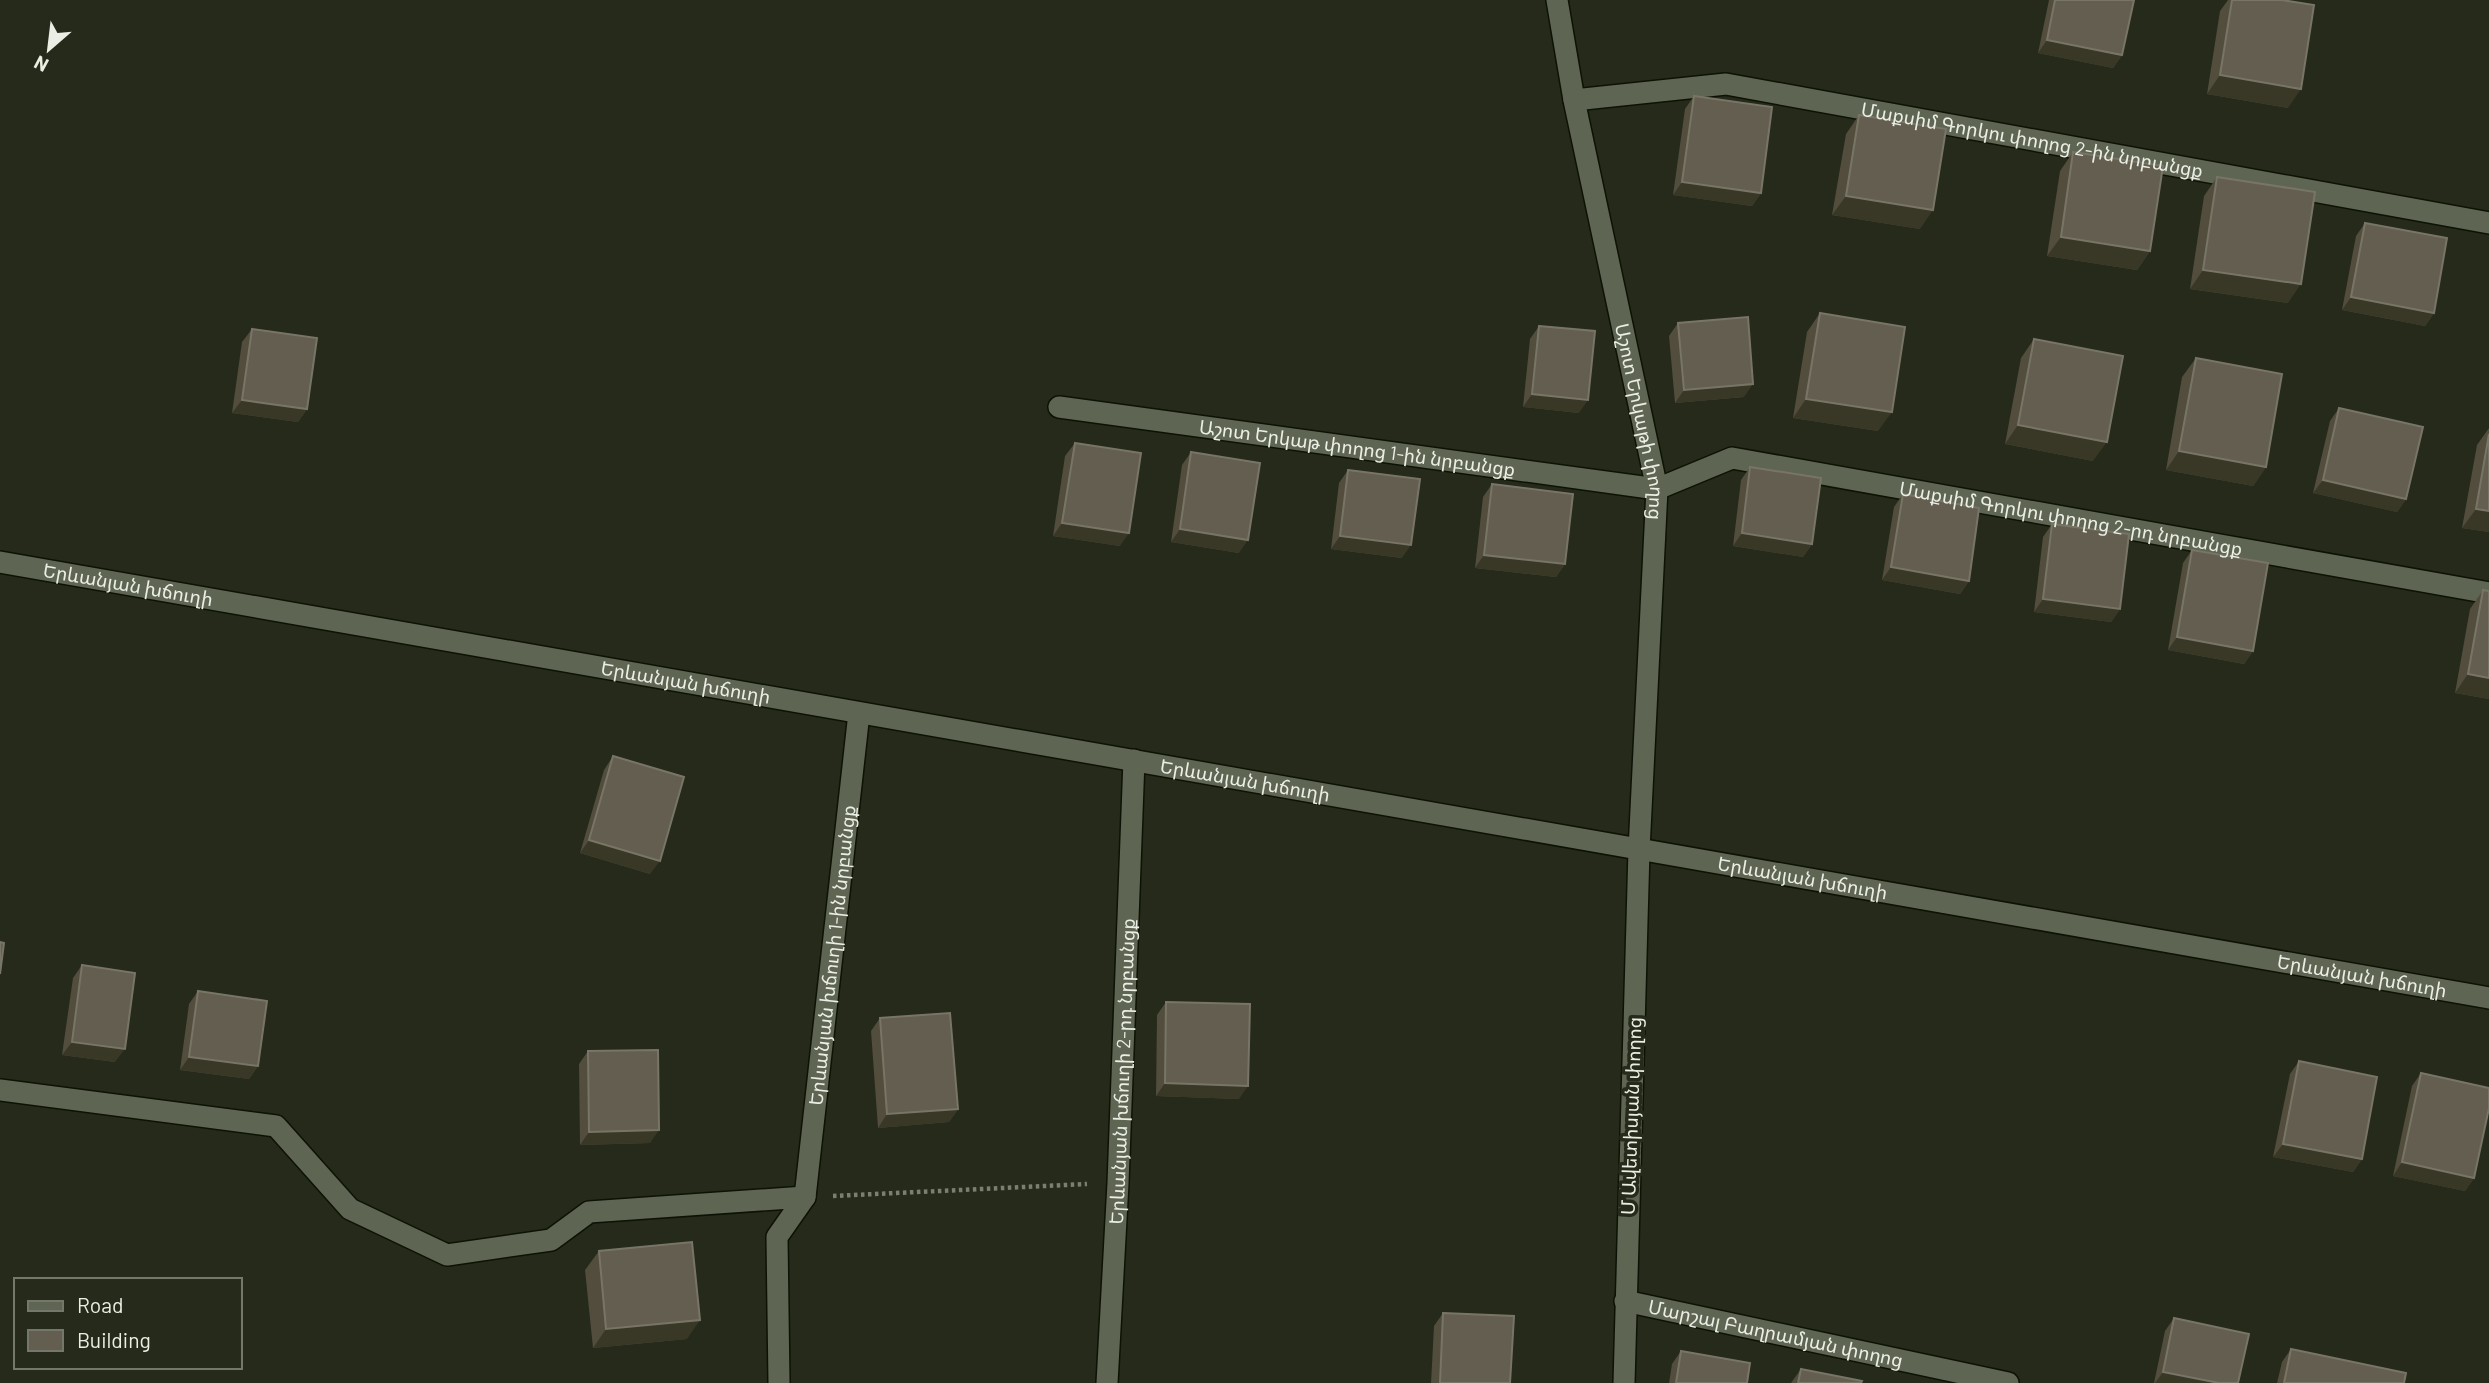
<svg xmlns="http://www.w3.org/2000/svg" width="2489" height="1383" viewBox="0 0 2489 1383" font-family="Barlow,'Noto Sans Armenian',sans-serif">
<rect width="100%" height="100%" fill="#252a1a"/>
<g fill="none" stroke-linecap="round" stroke-linejoin="round">
<defs>
<g id="street">
<path id="s1" d="M1557,0L1574,100L1657,489L1639,850L1624,1383"/>
<path id="s2" d="M1574,100L1726,84L2489,223"/>
<path id="s3" d="M1059,407L1657,489L1732,458L2489,593"/>
<path d="M0,1090L276,1126L350,1209L447,1255L551,1240L589,1212L805,1197"/>
<path id="s4" d="M1625,1301L2008,1383"/>
<path id="s5" d="M779,1383L777,1237L805,1197L859,713"/>
<path id="s6" d="M1107,1383L1118,1183L1134,760"/>
</g>
<g id="secondary">
<path id="s7" d="M0,562L2489,998"/>
</g>
</defs>
<use href="#street" stroke="#0e1205" stroke-width="24"/>
<use href="#secondary" stroke="#0e1205" stroke-width="24"/>
<path stroke="#7b7f72" stroke-width="4.5" stroke-dasharray="3.5 3.5" stroke-linecap="butt" d="M833,1196L1087,1184"/>
<use href="#street" stroke="#5f6553" stroke-width="21"/>
<use href="#secondary" stroke="#5f6553" stroke-width="21"/>
</g>
<g fill="#524d3d">
<path d="M2049,0H2134L2122,55L2113,68L2038,53Z"/>
<path d="M2228,0H2282L2288,108L2207,94L2220,11Z"/>
<path d="M1694,96L1761,193L1752,206L1673,195L1685,109Z"/>
<path d="M1859,115L1920,229L1832,215L1846,134Z"/>
<path d="M2073,152L2150,251L2137,270L2047,256L2060,171Z"/>
<path d="M2217,177L2288,303L2190,289L2204,196Z"/>
<path d="M2365,223L2434,313L2425,326L2342,310L2356,236Z"/>
<path d="M1820,313L1878,431L1793,418L1807,332Z"/>
<path d="M1678,323L1744,397L1675,403L1669,336Z"/>
<path d="M1539,326L1579,413L1523,407L1530,339Z"/>
<path d="M252,329L307,409L298,422L232,413L242,342Z"/>
<path d="M2034,339L2093,461L2005,444L2021,358Z"/>
<path d="M2196,358L2266,467L2253,486L2166,470L2182,377Z"/>
<path d="M2339,408L2406,499L2397,512L2313,493L2330,421Z"/>
<path d="M2489,428V532L2462,528L2477,445Z"/>
<path d="M1075,443L1120,546L1053,536L1065,456Z"/>
<path d="M1191,452L1239,553L1171,542L1182,465Z"/>
<path d="M1750,467L1812,544L1803,557L1733,546L1741,480Z"/>
<path d="M1348,470L1402,558L1331,549L1339,483Z"/>
<path d="M1492,484L1565,564L1556,577L1475,568L1483,497Z"/>
<path d="M1903,494L1969,581L1960,594L1882,580L1894,507Z"/>
<path d="M2052,524L2120,609L2111,622L2034,612L2043,537Z"/>
<path d="M2192,550L2253,651L2244,664L2168,650L2183,563Z"/>
<path d="M2483,590L2489,699L2455,693L2470,609Z"/>
<path d="M613,756L650,874L580,853L604,770Z"/>
<path d="M82,965L115,1062L62,1055L73,978Z"/>
<path d="M198,991L258,1066L249,1079L180,1070L189,1004Z"/>
<path d="M1166,1002L1239,1099L1156,1096L1157,1015Z"/>
<path d="M880,1018L958,1109L949,1122L878,1128L871,1031Z"/>
<path d="M588,1051L650,1143L580,1145L579,1064Z"/>
<path d="M2299,1061L2362,1159L2353,1172L2273,1157L2290,1074Z"/>
<path d="M2421,1073L2474,1178L2465,1191L2393,1176L2412,1086Z"/>
<path d="M599,1251L687,1339L593,1348L585,1270Z"/>
<path d="M1443,1313L1510,1383H1431L1434,1326Z"/>
<path d="M2174,1318L2238,1383H2154L2165,1331Z"/>
<path d="M2291,1349L2404,1383H2277L2282,1362Z"/>
<path d="M1681,1351L1747,1383H1669L1672,1364Z"/>
<path d="M1801,1369L1861,1383H1791Z"/>
</g>
<g fill="#393827">
<path d="M2047,40L2122,55L2113,68L2038,53Z"/>
<path d="M2220,75L2301,89L2288,108L2207,94Z"/>
<path d="M1682,182L1761,193L1752,206L1673,195Z"/>
<path d="M1846,196L1933,210L1920,229L1832,215Z"/>
<path d="M2061,237L2150,251L2137,270L2047,256Z"/>
<path d="M2203,270L2301,284L2288,303L2190,289Z"/>
<path d="M2351,297L2434,313L2425,326L2342,310Z"/>
<path d="M1753,384L1744,397L1675,403L1684,390Z"/>
<path d="M1532,394L1588,400L1579,413L1523,407Z"/>
<path d="M1806,399L1892,412L1878,431L1793,418Z"/>
<path d="M242,400L307,409L298,422L232,413Z"/>
<path d="M2018,425L2107,442L2093,461L2005,444Z"/>
<path d="M2179,451L2266,467L2253,486L2166,470Z"/>
<path d="M2323,480L2406,499L2397,512L2313,493Z"/>
<path d="M2476,509L2489,511V532L2462,528Z"/>
<path d="M1062,523L1129,533L1120,546L1053,536Z"/>
<path d="M1180,529L1248,540L1239,553L1171,542Z"/>
<path d="M1742,533L1812,544L1803,557L1733,546Z"/>
<path d="M1340,536L1411,545L1402,558L1331,549Z"/>
<path d="M1484,555L1565,564L1556,577L1475,568Z"/>
<path d="M1891,567L1969,581L1960,594L1882,580Z"/>
<path d="M2043,599L2120,609L2111,622L2034,612Z"/>
<path d="M2177,637L2253,651L2244,664L2168,650Z"/>
<path d="M2468,674L2489,678V699L2455,693Z"/>
<path d="M589,840L660,861L650,874L580,853Z"/>
<path d="M72,1042L125,1049L115,1062L62,1055Z"/>
<path d="M189,1057L258,1066L249,1079L180,1070Z"/>
<path d="M1165,1083L1248,1086L1239,1099L1156,1096Z"/>
<path d="M958,1109L949,1122L878,1128L887,1114Z"/>
<path d="M659,1130L650,1143L580,1145L589,1132Z"/>
<path d="M2283,1144L2362,1159L2353,1172L2273,1157Z"/>
<path d="M2402,1162L2474,1178L2465,1191L2393,1176Z"/>
<path d="M700,1320L687,1339L593,1348L606,1329Z"/>
<path d="M2163,1372L2219,1383H2155Z"/>
</g>
<g fill="#635e4f" stroke="#787566" stroke-width="2">
<path d="M2055,0H2134L2122,55L2047,40Z"/>
<path d="M2232,0H2282L2314,5L2301,89L2220,75Z"/>
<path d="M1694,96L1772,107L1761,193L1682,182Z"/>
<path d="M1859,115L1946,129L1933,210L1846,196Z"/>
<path d="M2073,152L2163,166L2150,251L2061,237Z"/>
<path d="M2217,177L2315,192L2301,284L2203,270Z"/>
<path d="M2365,223L2447,238L2434,313L2351,297Z"/>
<path d="M1820,313L1905,327L1892,412L1806,399Z"/>
<path d="M1748,317L1753,384L1684,390L1678,323Z"/>
<path d="M1539,326L1595,331L1588,400L1532,394Z"/>
<path d="M252,329L317,338L307,409L242,400Z"/>
<path d="M2034,339L2123,356L2107,442L2018,425Z"/>
<path d="M2196,358L2282,374L2266,467L2179,451Z"/>
<path d="M2339,408L2423,427L2406,499L2323,480Z"/>
<path d="M2489,434V511L2476,509Z"/>
<path d="M1075,443L1141,453L1129,533L1062,523Z"/>
<path d="M1191,452L1260,463L1248,540L1180,529Z"/>
<path d="M1750,467L1821,478L1812,544L1742,533Z"/>
<path d="M1348,470L1420,479L1411,545L1340,536Z"/>
<path d="M1492,484L1573,494L1565,564L1484,555Z"/>
<path d="M1903,494L1979,508L1969,581L1891,567Z"/>
<path d="M2052,524L2129,534L2120,609L2043,599Z"/>
<path d="M2192,550L2268,563L2253,651L2177,637Z"/>
<path d="M2483,590L2489,591V678L2468,674Z"/>
<path d="M613,756L684,777L660,861L589,840Z"/>
<path d="M0,942L4,943L0,974Z"/>
<path d="M82,965L135,973L125,1049L72,1042Z"/>
<path d="M198,991L267,1001L258,1066L189,1057Z"/>
<path d="M1166,1002L1250,1004L1248,1086L1165,1083Z"/>
<path d="M950,1013L958,1109L887,1114L880,1018Z"/>
<path d="M658,1050L659,1130L589,1132L588,1051Z"/>
<path d="M2299,1061L2377,1077L2362,1159L2283,1144Z"/>
<path d="M2421,1073L2489,1088V1108L2474,1178L2402,1162Z"/>
<path d="M692,1242L700,1320L606,1329L599,1251Z"/>
<path d="M1443,1313L1514,1316L1510,1383H1440Z"/>
<path d="M2174,1318L2249,1334L2238,1383H2219L2163,1372Z"/>
<path d="M2291,1349L2406,1373L2404,1383H2284Z"/>
<path d="M1681,1351L1750,1363L1747,1383H1676Z"/>
<path d="M1801,1369L1862,1381L1861,1383H1798Z"/>
</g>
<g text-anchor="middle" stroke-width="7" stroke-linejoin="round" paint-order="stroke">
<g font-size="19" fill="#ebeee4" stroke="#252a1a">
<text dy="7" stroke="none"><textPath href="#s2" startOffset="464">Մաքսիմ Գորկու փողոց 2-ին նրբանցք</textPath></text>
<text dy="7" stroke="none"><textPath href="#s1" startOffset="430">Աշոտ Երկաթի փողոց</textPath></text>
<text dy="7" stroke="none"><textPath href="#s3" startOffset="301">Աշոտ Երկաթ փողոց 1-ին նրբանցք</textPath></text>
<text dy="7" stroke="none"><textPath href="#s3" startOffset="1029">Մաքսիմ Գորկու փողոց 2-րդ նրբանցք</textPath></text>
<text dy="7" stroke="none"><textPath href="#s7" startOffset="130">Երևանյան խճուղի</textPath></text>
<text dy="7" stroke="none"><textPath href="#s7" startOffset="696">Երևանյան խճուղի</textPath></text>
<text dy="7" stroke="none"><textPath href="#s7" startOffset="1264">Երևանյան խճուղի</textPath></text>
<text dy="7" stroke="none"><textPath href="#s7" startOffset="1830">Երևանյան խճուղի</textPath></text>
<text dy="7" stroke="none"><textPath href="#s5" startOffset="438">Երևանյան խճուղի 1-ին նրբանցք</textPath></text>
<text dy="7" stroke="none"><textPath href="#s7" startOffset="2398">Երևանյան խճուղի</textPath></text>
<text dy="7" stroke="none"><textPath href="#s6" startOffset="312">Երևանյան խճուղի 2-րդ նրբանցք</textPath></text>
<text transform="translate(1631 1116) rotate(-88)" y="7">Մ Ավետիսյան փողոց</text>
<text dy="7" stroke="none"><textPath href="#s4" startOffset="154">Մարշալ Բաղրամյան փողոց</textPath></text>
</g>
</g>
<rect x="14" y="1278" width="228" height="91" fill="#252a1a" stroke="#74786b" stroke-width="2"/>
<rect x="28" y="1301" width="35" height="10" fill="#5f6553" stroke="#74786b" stroke-width="2"/>
<text x="77" y="1313" font-size="21" fill="#ebeee4">Road</text>
<rect x="28" y="1330" width="35" height="21" fill="#635e4f" stroke="#74786b" stroke-width="2"/>
<text x="77" y="1348" font-size="21" fill="#ebeee4">Building</text>
<g transform="translate(49 49) rotate(208)" stroke="#252a1a" stroke-width="5" paint-order="stroke">
<path d="M0-5L12 26L0 18L-12 26Z" fill="#ebeee4"/>
<text y="-10" font-size="19" font-weight="bold" text-anchor="middle" fill="#ebeee4">N</text>
</g>
</svg>
